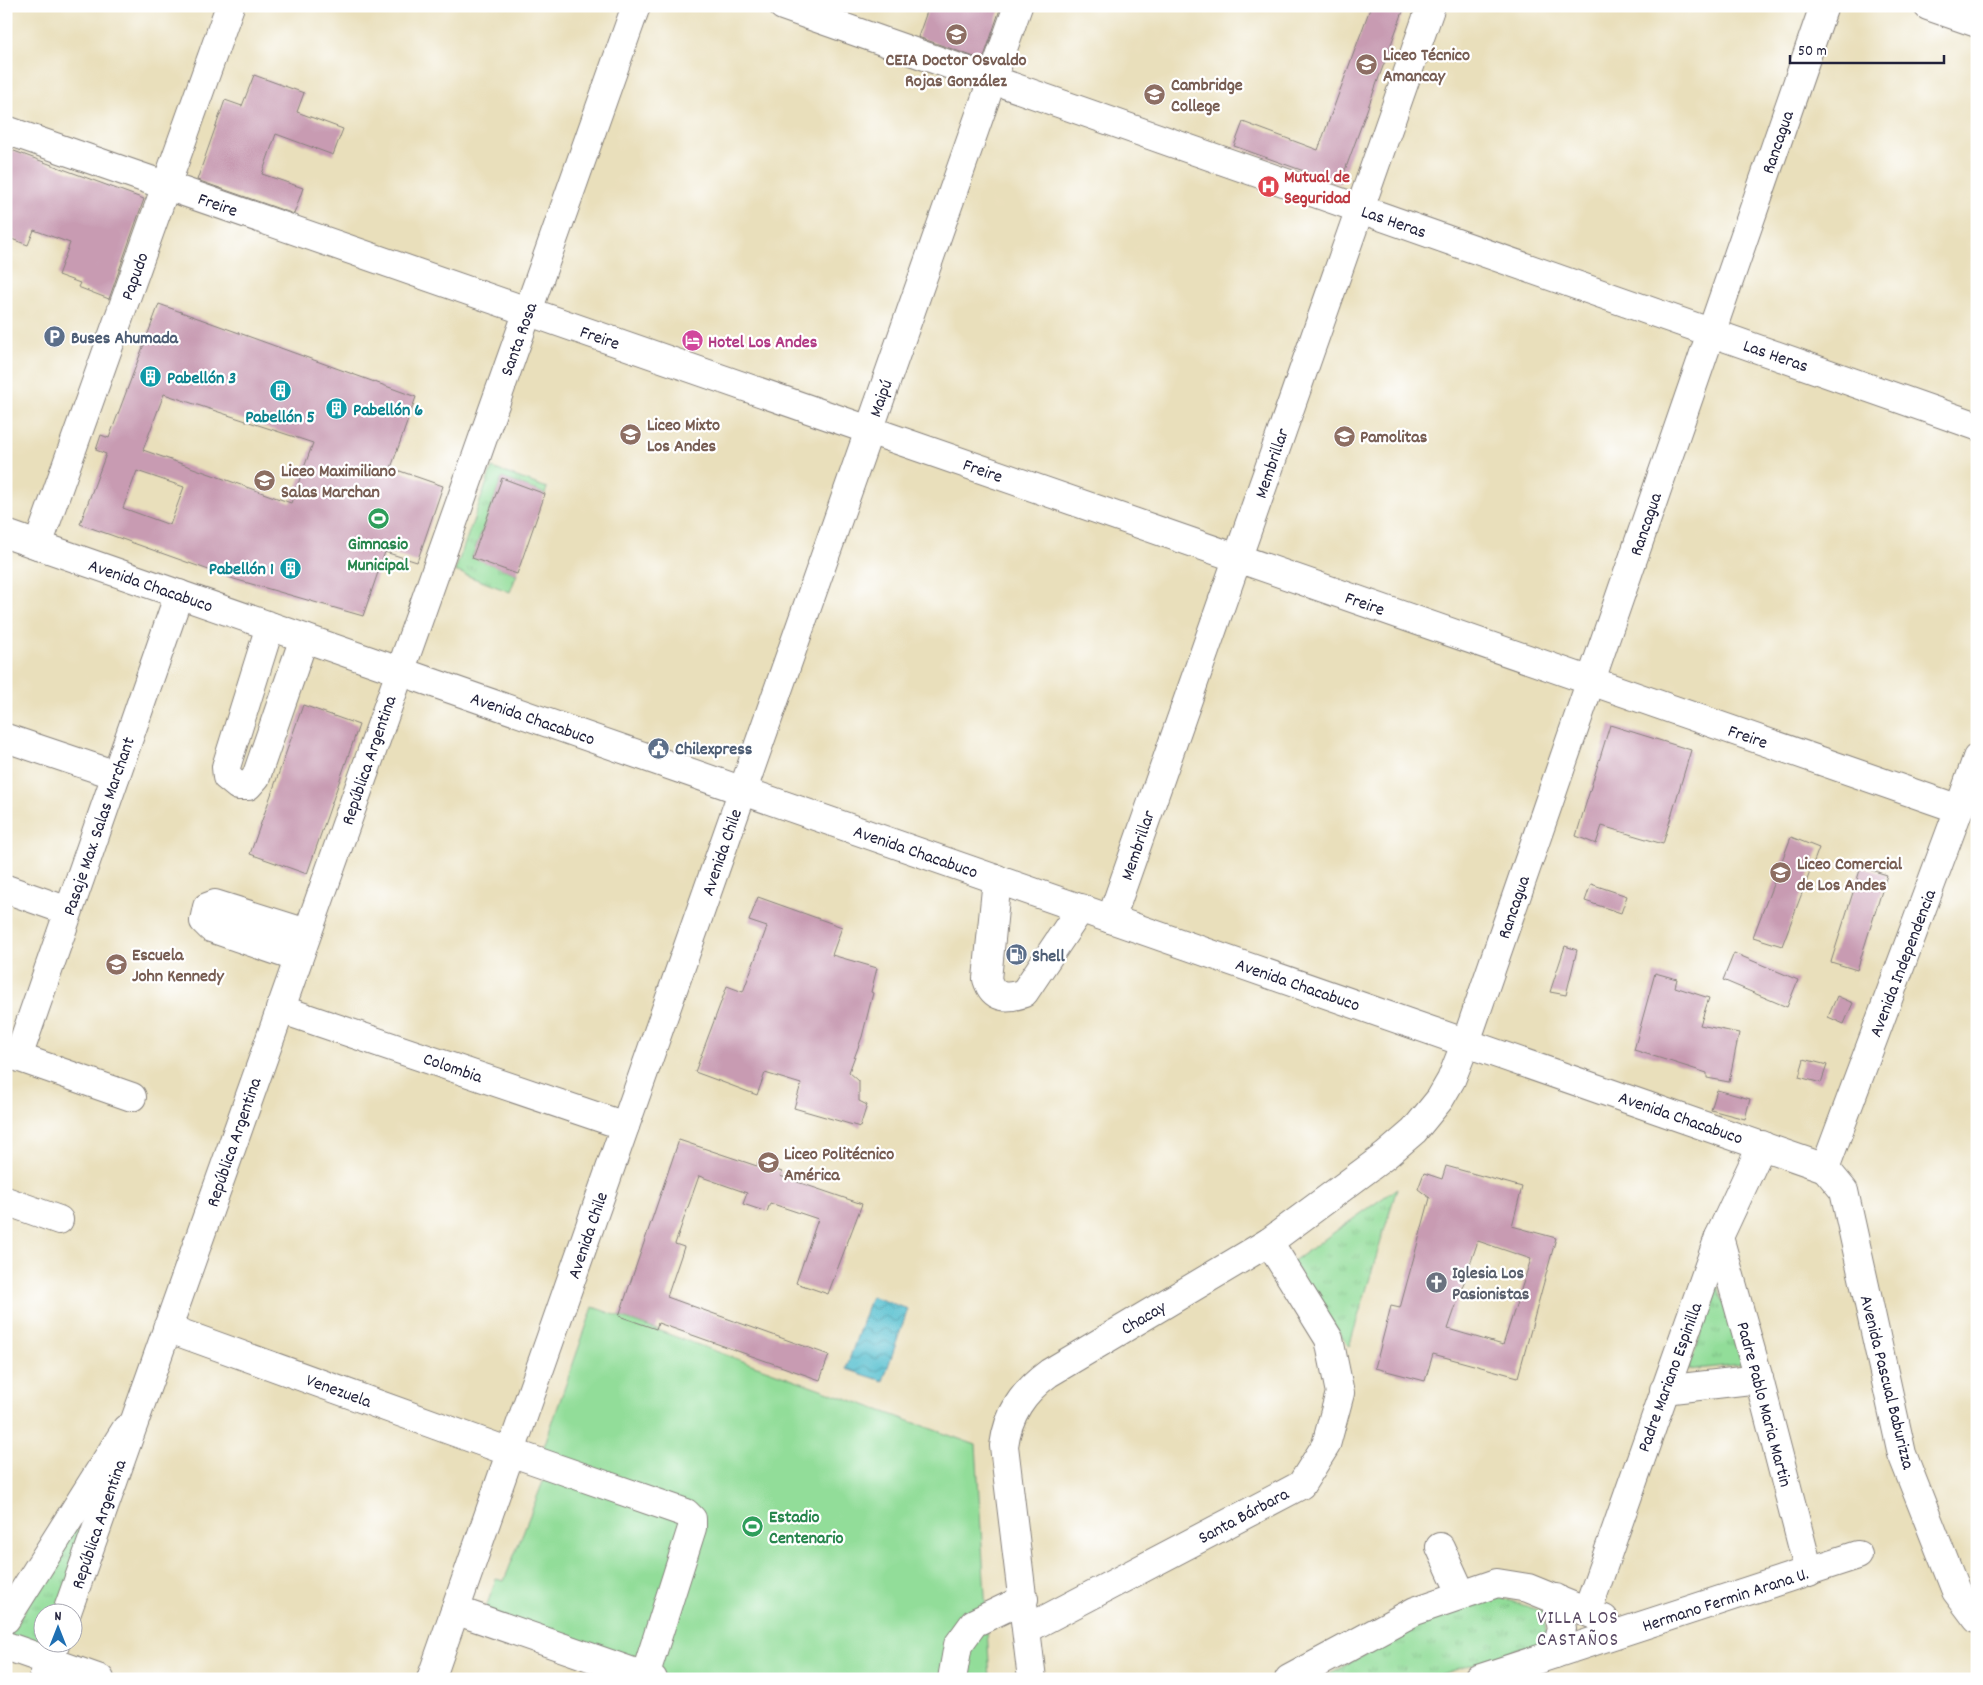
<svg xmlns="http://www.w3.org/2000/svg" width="1983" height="1685" viewBox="0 0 1983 1685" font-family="Dekko,sans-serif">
<defs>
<pattern id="grass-tufts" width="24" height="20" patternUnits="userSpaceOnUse" patternTransform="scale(1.25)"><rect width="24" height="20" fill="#92dd99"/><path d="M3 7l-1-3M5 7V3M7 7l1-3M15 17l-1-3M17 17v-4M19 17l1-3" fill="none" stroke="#7ebd85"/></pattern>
<pattern id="water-waves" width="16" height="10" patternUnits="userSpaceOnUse" patternTransform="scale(1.25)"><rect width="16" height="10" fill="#54bfcf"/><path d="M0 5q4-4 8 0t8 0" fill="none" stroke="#459ba9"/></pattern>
</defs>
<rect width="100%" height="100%" fill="#fff"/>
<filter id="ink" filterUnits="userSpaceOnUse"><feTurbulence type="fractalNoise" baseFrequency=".02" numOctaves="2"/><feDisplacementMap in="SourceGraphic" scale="10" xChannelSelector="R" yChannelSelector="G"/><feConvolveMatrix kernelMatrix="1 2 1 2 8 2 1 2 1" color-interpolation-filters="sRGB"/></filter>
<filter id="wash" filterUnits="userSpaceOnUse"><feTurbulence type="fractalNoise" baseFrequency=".0096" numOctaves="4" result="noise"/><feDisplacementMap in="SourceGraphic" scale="20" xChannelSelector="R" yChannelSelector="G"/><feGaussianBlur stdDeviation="1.12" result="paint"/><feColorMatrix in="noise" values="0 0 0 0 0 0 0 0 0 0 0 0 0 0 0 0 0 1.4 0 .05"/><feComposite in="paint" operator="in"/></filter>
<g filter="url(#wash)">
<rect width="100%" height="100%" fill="#e9dfbb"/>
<g fill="url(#grass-tufts)" stroke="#5a806a">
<path d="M492,468L547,488L545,494L502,478L472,557L517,574L510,592L455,571Z"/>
<path d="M1397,1188L1349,1347L1292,1262Z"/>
<path d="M1718,1286L1742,1364L1688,1370Z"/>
<path d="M109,1465L58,1612H42V1642L45,1651L7,1641Z"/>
<path d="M1497,1596L1543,1612L1547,1640L1427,1679H1321L1378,1648L1415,1623Z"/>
</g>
<path fill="#92dd99" stroke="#5a806a" d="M593,1307L976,1445L990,1679H659L483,1616L496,1579L504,1581L546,1474L536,1469Z"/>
<path fill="url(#water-waves)" stroke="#3b7085" d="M871,1296L908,1309L883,1381L846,1369Z"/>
<g id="blocks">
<g fill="#c89bb2" fill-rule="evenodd">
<path d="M929,6H1001L983,60L918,37Z"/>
<path d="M1371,6H1405L1340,184L1234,146L1243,122L1318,150Z"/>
<path d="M254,75L304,93L297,112L343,129L333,155L276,134L262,174L303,188L294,214L197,180L225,100L242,106Z"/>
<path d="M6,148L144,199L109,299L78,287L80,283L58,275L70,243L34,230L28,245L6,237Z"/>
<path d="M159,304L416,397L391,468L443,486L417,562L385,552L363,616L234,579L80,524L106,454L96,450L101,435L109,438ZM164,394L313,443L291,503L143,450ZM137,471L184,487L170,525L123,508Z"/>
<path d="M502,478L545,494L517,574L472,558Z"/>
<path d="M303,705L359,725L307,874L250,854Z"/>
<path d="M1610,725L1691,750L1663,844L1602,826L1596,844L1576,836Z"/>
<path d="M1791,837L1819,848L1782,946L1753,937Z"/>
<path d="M1861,867L1887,875L1857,970L1831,962Z"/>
<path d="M1591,884L1627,896L1621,913L1585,901Z"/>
<path d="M758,897L842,927L832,955L877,968L871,992L873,993L862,1037L849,1072L859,1081V1101L867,1105L860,1127L794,1108L801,1084L765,1073L757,1095L695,1072L727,986L743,992L767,927L749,921Z"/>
<path d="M1565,946L1577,950L1566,995L1550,992Z"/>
<path d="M1734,953L1798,980L1787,1007L1723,980Z"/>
<path d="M1655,973L1677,979L1675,987L1709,998L1700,1025L1739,1033L1729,1082L1707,1078V1073L1634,1050Z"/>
<path d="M1837,996L1853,1003L1844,1024L1828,1017Z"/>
<path d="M1804,1059L1827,1065L1821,1083L1799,1077Z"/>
<path d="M1717,1090L1750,1099L1745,1119L1711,1110Z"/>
<path d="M679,1140L757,1166L758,1163L782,1172L780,1176L862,1204L828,1294L796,1283L818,1219L770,1203L767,1212L743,1204L747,1193L699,1176L675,1244L684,1247L667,1297L829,1355L820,1380L658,1323L656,1329L619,1316Z"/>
<path d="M1446,1166L1522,1187L1512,1226L1556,1238L1518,1377L1433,1354L1425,1381L1375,1368L1391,1306L1400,1308L1430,1198L1418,1189L1424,1173L1442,1179ZM1478,1241L1531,1259L1503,1345L1448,1329Z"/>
</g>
</g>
</g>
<g filter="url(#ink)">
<use href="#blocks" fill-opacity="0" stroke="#86807b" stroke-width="1"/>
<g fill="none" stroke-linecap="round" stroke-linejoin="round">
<defs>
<g id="minor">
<path d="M783,6L1977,426"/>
<path d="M6,130L1959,809"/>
<path d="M38,545L230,6"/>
<path d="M270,626L226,767L227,777L238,786H248L256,777L304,638"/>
<path d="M6,738L116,775"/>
<path d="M997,879L987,979C993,999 1007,999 1024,993L1081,908"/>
<path d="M6,889L68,911"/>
<path d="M1111,919L1431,6"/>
<path d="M298,958L211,928L204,921L207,907L215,904L307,933"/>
<path d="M280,1009L625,1126"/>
<path d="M6,1053L132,1097"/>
<path d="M18,1057L179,594"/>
<path d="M6,1201L59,1220"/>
<path d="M1719,1237L1759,1379L1809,1572"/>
<path d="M167,1328L510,1452L686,1513L692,1519V1528L645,1676"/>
<path d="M1664,1390L1759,1379"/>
<path d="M1440,1547L1462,1595"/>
<path d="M455,1610L653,1679"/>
<path d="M1587,1612L1719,1237L1762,1145"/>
<path d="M6,1619L126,1429"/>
<path d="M1027,1629L1301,1485L1326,1445L1340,1393L1329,1339L1269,1242"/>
<path d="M6,1646L100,1679"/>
<path d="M1555,1654L1562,1629L1556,1598"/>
<path d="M952,1679L958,1645L974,1623L1024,1599"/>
<path d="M1289,1679L1415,1611L1497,1583L1528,1588L1604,1619"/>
<path d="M1478,1679L1858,1555"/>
</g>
<g id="major">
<path d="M1928,6L1977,23"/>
<path d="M6,534L1825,1168"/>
<path d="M1825,1168L1844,1191L1902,1454L1956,1591L1977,1619"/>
<path d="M1825,1168L1959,809L1977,758"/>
<path d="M67,1612L636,6"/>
<path d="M43,1679L56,1642"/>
<path d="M431,1679L1018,6"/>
<path d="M1032,1679L1004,1446C1008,1414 1023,1392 1049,1373L1269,1242L1385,1156L1414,1131L1440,1099L1451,1080L1466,1042L1824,6"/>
</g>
</defs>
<use href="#minor" stroke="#86807b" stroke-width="30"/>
<use href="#major" stroke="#86807b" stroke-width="30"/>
<use href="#minor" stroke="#fff" stroke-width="28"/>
<use href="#major" stroke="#fff" stroke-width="28"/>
</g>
</g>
<defs>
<symbol id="school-disc" viewBox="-11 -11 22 22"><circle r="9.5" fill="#8d6e63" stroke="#fff"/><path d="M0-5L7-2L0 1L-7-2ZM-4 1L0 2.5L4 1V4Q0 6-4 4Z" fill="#fff"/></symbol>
<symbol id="hospital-disc" viewBox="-11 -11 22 22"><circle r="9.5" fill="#e0444e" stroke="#fff"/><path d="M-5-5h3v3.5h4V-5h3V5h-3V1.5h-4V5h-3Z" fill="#fff"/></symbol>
<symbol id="parking-disc" viewBox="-11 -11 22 22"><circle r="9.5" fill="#5c6f8a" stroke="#fff"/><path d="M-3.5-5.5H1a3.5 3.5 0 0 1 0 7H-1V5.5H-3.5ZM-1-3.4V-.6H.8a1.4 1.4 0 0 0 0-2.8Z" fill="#fff"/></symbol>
<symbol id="hotel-disc" viewBox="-11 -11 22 22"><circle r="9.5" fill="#d1479c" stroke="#fff"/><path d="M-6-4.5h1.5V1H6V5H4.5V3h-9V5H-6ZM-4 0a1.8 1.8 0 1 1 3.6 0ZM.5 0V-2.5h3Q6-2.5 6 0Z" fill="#fff"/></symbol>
<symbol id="building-disc" viewBox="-11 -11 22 22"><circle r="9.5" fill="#0f9aa8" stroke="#fff"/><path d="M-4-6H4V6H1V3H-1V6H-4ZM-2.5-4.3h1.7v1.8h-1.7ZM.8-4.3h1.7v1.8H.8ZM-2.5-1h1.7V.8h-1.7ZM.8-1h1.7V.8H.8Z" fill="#fff"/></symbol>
<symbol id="stadium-disc" viewBox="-11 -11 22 22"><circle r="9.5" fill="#2e9e5b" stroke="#fff"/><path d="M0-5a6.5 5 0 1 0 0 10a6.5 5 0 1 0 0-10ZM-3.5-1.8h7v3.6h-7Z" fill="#fff"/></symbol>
<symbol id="civic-disc" viewBox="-11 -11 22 22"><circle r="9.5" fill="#5c6f8a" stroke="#fff"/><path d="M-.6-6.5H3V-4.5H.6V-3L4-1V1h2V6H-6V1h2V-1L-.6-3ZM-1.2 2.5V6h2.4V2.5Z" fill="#fff"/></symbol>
<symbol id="fuel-disc" viewBox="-11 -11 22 22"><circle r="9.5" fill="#5c6f8a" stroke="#fff"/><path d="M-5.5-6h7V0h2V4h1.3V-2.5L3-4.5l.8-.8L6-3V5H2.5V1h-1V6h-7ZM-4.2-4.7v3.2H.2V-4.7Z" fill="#fff"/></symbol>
<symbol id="church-disc" viewBox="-11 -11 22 22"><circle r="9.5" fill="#6b7280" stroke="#fff"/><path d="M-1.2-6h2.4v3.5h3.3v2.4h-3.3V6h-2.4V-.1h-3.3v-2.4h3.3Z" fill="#fff"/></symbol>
</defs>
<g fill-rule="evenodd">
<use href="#school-disc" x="944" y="22" width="25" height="25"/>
<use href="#school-disc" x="1354" y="52" width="25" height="25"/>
<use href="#school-disc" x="1142" y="82" width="25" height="25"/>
<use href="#hospital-disc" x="1256" y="174" width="25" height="25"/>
<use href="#parking-disc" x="42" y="324" width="25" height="25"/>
<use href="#hotel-disc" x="680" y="328" width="25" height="25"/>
<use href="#building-disc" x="138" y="364" width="25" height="25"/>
<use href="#building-disc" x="268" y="378" width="25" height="25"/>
<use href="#building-disc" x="324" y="396" width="25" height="25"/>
<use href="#school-disc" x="618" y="422" width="25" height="25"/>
<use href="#school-disc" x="1332" y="424" width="25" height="25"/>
<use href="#school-disc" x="252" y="468" width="25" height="25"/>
<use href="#stadium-disc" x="366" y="506" width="25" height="25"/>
<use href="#building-disc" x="278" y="556" width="25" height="25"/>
<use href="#civic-disc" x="646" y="736" width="25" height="25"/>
<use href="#school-disc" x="1768" y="860" width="25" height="25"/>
<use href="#fuel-disc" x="1004" y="942" width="25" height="25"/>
<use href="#school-disc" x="104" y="952" width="25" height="25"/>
<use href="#school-disc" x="756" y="1150" width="25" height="25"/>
<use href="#church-disc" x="1424" y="1270" width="25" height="25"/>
<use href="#stadium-disc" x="740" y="1514" width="25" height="25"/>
</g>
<g text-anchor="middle" stroke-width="4.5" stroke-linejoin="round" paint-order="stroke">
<g font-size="18" font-weight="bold" fill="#785e54" stroke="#fff" text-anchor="start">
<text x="1383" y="60">Liceo Técnico<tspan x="1383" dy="21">Amancay</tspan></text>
<text x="956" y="65" text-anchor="middle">CEIA Doctor Osvaldo<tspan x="956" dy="21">Rojas González</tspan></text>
<text x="1171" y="90">Cambridge<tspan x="1171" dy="21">College</tspan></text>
<text x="647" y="430">Liceo Mixto<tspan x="647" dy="21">Los Andes</tspan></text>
<text x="1360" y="442">Pamolitas</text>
<text x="281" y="476">Liceo Maximiliano<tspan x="281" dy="21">Salas Marchan</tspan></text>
<text x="1797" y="869">Liceo Comercial<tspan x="1797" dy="21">de Los Andes</tspan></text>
<text x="132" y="960">Escuela<tspan x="132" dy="21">John Kennedy</tspan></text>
<text x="784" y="1159">Liceo Politécnico<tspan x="784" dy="21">América</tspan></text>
</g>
<g font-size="18" fill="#22223b" stroke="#fff">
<text transform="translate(1777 142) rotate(-71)" y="6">Rancagua</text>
<text transform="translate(218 204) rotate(19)" y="6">Freire</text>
<text transform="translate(1394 221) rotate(19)" y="6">Las Heras</text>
<text transform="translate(134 276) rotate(-70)" y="6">Papudo</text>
<text transform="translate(600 337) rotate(19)" y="6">Freire</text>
<text transform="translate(518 339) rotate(-70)" y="6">Santa Rosa</text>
<text transform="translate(1776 355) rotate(19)" y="6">Las Heras</text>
<text transform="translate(880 398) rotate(-71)" y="6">Maipú</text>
<text transform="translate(1271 463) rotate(-71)" y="6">Membrillar</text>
<text transform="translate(983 470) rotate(19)" y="6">Freire</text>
<text transform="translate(1645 524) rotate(-71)" y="6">Rancagua</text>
<text transform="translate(151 585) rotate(19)" y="6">Avenida Chacabuco</text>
<text transform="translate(1365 603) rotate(19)" y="6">Freire</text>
<text transform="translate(533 718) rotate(19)" y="6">Avenida Chacabuco</text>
<text transform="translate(1748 736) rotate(19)" y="6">Freire</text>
<text transform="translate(368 760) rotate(-71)" y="6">República Argentina</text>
<text transform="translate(98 826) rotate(-71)" y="6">Pasaje Max. Salas Marchant</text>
<text transform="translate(1137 845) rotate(-71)" y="6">Membrillar</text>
<text transform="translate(916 851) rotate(19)" y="6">Avenida Chacabuco</text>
<text transform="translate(721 852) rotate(-71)" y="6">Avenida Chile</text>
<text transform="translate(1513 907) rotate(-71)" y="6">Rancagua</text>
<text transform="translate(1902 963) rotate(-69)" y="6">Avenida Independencia</text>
<text transform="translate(1298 984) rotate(19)" y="6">Avenida Chacabuco</text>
<text transform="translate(453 1067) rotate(19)" y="6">Colombia</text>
<text transform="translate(1681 1117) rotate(19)" y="6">Avenida Chacabuco</text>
<text transform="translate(233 1142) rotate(-71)" y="6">República Argentina</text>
<text transform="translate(587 1235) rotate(-71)" y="6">Avenida Chile</text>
<text transform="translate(1143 1317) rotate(-31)" y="6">Chacay</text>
<text transform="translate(1669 1377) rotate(-70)" y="6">Padre Mariano Espinilla</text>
<text transform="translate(1888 1382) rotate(76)" y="6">Avenida Pascual Baburizza</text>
<text transform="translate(339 1390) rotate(20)" y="6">Venezuela</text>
<text transform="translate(1765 1404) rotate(75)" y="6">Padre Pablo Maria Martin</text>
<text transform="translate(1243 1515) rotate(-28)" y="6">Santa Bárbara</text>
<text transform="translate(98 1524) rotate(-71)" y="6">República Argentina</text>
<text transform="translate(1725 1599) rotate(-18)" y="6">Hermano Fermin Arana U.</text>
</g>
<g font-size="18" font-weight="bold" fill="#be3a42" stroke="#fff" text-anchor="start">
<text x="1284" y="182">Mutual de<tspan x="1284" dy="21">Seguridad</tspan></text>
</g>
<g font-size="18" font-weight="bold" fill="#4e5e75" stroke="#fff" text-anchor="start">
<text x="71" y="343">Buses Ahumada</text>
<text x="675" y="754">Chilexpress</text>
<text x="1032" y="961">Shell</text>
</g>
<g font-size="18" font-weight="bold" fill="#b23c85" stroke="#fff" text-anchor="start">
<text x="708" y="347">Hotel Los Andes</text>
</g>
<g font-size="18" font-weight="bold" fill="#0d838f" stroke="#fff" text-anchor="start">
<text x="167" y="383">Pabellón 3</text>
<text x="353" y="415">Pabellón 6</text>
<text x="280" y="422" text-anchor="middle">Pabellón 5</text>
<text x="274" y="574" text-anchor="end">Pabellón 1</text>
</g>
<g font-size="18" font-weight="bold" fill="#27864d" stroke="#fff">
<text x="378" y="549">Gimnasio<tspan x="378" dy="21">Municipal</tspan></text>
<text x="769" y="1522" text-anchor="start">Estadio<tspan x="769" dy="21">Centenario</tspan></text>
</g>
<g font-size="18" font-weight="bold" fill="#5b616d" stroke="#fff" text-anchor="start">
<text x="1452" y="1278">Iglesia Los<tspan x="1452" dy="21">Pasionistas</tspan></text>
</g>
<g font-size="19" letter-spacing="1" fill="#5c4c65" stroke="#fff">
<text x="1578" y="1623">VILLA LOS<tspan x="1578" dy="22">CASTAÑOS</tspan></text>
</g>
</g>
<rect width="1983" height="1685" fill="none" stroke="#fff" stroke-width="25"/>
<g transform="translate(58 1628)"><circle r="24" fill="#ffffff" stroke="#a7a7b1"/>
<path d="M0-4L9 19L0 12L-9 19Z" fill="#1f6fb2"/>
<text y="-8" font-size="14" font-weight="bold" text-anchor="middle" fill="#22223b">N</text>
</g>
<path d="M1790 55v8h154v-8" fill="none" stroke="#22223b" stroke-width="2.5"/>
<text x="1798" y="55" font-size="15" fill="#22223b" stroke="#ffffff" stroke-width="4" paint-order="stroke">50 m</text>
</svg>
